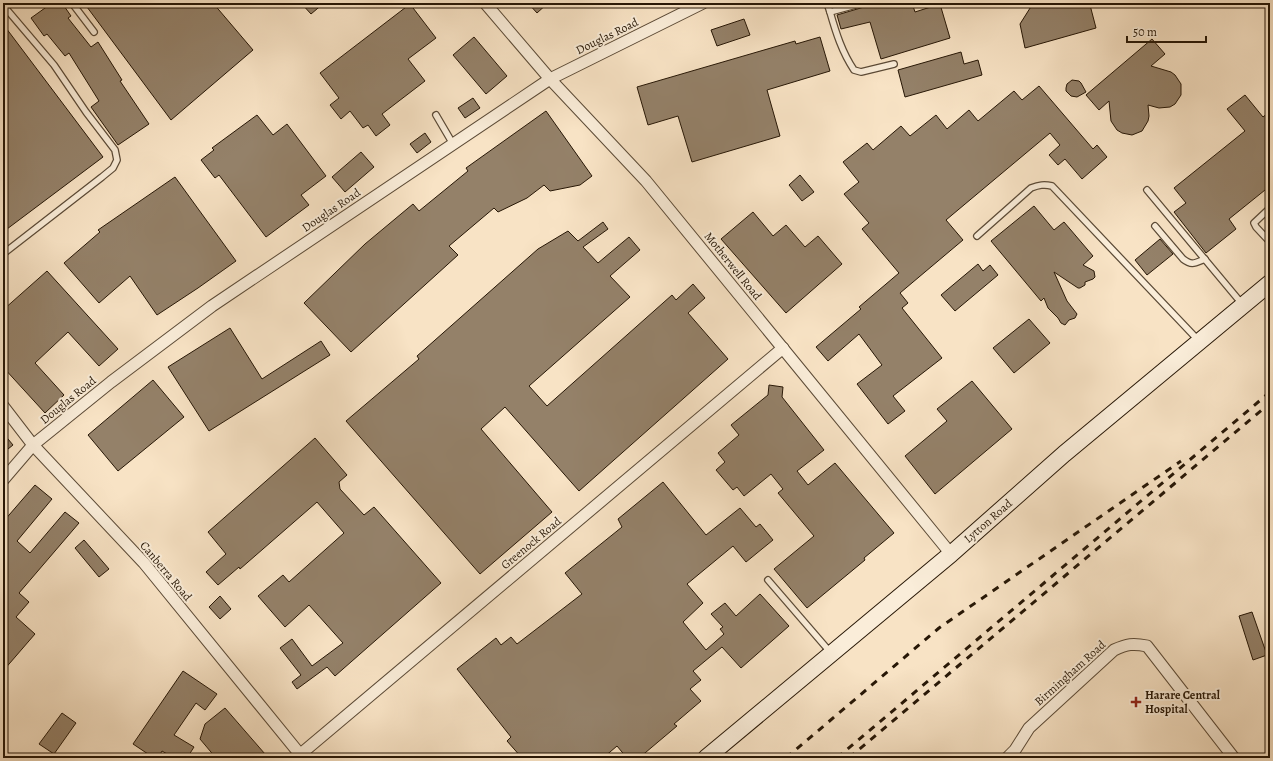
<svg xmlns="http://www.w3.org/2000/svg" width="1273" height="761" viewBox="0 0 1273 761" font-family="Alegreya,serif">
<rect width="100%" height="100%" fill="#f8e3c5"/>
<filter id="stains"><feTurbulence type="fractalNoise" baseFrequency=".005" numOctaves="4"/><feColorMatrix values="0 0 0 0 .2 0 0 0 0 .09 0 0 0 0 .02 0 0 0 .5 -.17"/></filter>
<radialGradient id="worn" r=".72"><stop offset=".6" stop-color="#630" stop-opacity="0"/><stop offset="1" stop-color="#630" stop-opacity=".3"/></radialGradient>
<g fill="#948169" stroke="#271706">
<path d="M52,3H62L71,16L68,18L91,47L98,42L122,80L120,81L149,124L118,145L91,107L99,101L69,53L65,56L47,34L44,36L31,18Z"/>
<path d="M84,3H213L253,50L171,120Z"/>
<path d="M301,3H324L311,14Z"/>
<path d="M528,3H548L537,13Z"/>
<path d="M867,3H912L915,12L940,4L950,38L881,59L870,22L841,29L837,15L864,7Z"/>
<path d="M1042,3H1086L1090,5L1096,28L1025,48L1020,24L1032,5Z"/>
<path d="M410,4L436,38L408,59L425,81L382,114L390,125L376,136L368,125L363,128L350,111L341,119L330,105L339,98L320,73Z"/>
<path d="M744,19L750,35L717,46L711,30Z"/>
<path d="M3,24L103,157L3,232Z"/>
<path d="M474,37L507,76L486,94L453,55Z"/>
<path d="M820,37L830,71L767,90L780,136L692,162L678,116L648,125L637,87L795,41L796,44Z"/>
<path d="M1152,39L1165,54L1151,66L1171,72L1175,75L1181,84V95L1175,104L1170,107L1159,108L1148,105L1149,116L1148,121L1142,131L1132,135L1122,133L1117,130L1111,121L1109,101L1099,110L1086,95Z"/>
<path d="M961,52L964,64L978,60L982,75L905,97L898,70Z"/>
<path d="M1072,80L1079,81L1081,83L1086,92L1077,97L1071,96L1066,91V88L1067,84Z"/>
<path d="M1039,86L1093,149L1097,145L1107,157L1082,179L1065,159L1058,165L1049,155L1060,145L1050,133L946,220L963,240L900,293L908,303L902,308L942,358L893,396L905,411L888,424L857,384L882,365L859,334L828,361L816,347L861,309L859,307L899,273L862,229L869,223L844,194L859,182L843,162L867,143L873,150L901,126L910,136L936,115L947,129L969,110L978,121L1014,91L1022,100Z"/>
<path d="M1245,95L1263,117L1270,111V186L1229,219L1236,229L1206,253L1174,212L1186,203L1174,188L1245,131L1227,109Z"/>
<path d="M473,98L480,108L465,118L458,108Z"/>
<path d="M546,111L592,176L580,185L550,191L544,185L527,198L498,212L494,208L449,246L458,255L351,352L304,303L365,244L413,204L419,211L468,171L466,168Z"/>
<path d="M257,115L273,135L287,124L326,176L301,195L309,205L266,237L219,175L215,178L201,160L214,150L212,148Z"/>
<path d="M425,133L431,142L417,153L410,144Z"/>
<path d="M361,152L374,167L345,192L332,177Z"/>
<path d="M800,175L814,192L802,201L789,185Z"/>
<path d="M175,177L236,261L198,288L157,315L130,276L99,303L64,263L100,232L98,230Z"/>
<path d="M1034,206L1054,230L1064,222L1093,256L1083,265L1094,271L1095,277L1093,279L1085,282V285L1080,288H1078L1054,272L1067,301L1077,314L1075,318L1069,320L1065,325L1061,323L1058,318L1048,308L1044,298L1041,301L991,241Z"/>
<path d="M753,212L773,236L786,225L805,247L818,236L842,264L786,313L721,239Z"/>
<path d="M603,222L608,229L583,247L598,263L629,237L640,250L610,276L630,297L529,386L547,406L672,295L676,300L693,284L705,298L688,313L728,359L579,491L505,407L481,429L552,512L480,574L346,421L419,359L417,356L538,249L568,231L578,241Z"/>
<path d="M1160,239L1173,254L1147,275L1135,260Z"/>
<path d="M978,264L983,271L990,265L998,275L955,311L941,295Z"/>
<path d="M47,271L118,349L99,366L68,332L35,363L64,395L45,413L3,367V310Z"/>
<path d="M1029,319L1050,343L1014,373L993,348Z"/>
<path d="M230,328L262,379L321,341L330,355L209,431L168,367Z"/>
<path d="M153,380L184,417L118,471L88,435Z"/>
<path d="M972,381L1012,429L935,494L905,456L947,421L937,409Z"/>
<path d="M769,385L783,387L782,397L824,450L797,471L808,485L835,463L894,533L864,558L865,560L807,608L774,569L814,536L778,493L783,489L771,474L744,496L737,487L733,490L716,470L725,462L718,453L739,435L731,425L768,395Z"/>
<path d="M3,433L13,445L3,453Z"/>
<path d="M315,438L347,475L339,482L340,489L364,515L374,507L441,583L335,676L327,667L297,689L292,682L301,675L280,648L292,639L312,666L343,643L309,605L285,627L258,596L283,575L289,582L344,533L317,502L240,569L239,567L218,585L206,572L226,554L208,532Z"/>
<path d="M663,482L706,535L740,508L756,527L760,524L773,540L746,562L733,546L687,584L703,603L683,622L706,650L724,634L720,629L723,627L711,614L725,603L736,616L760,594L789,626L741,668L722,647L693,671L701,680L690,689L701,701L674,724L677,726L639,758H627L617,746L603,758H522L507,741L511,737L457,669L496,638L501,645L511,637L517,644L582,594L565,573L622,527L618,519Z"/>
<path d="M35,485L52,499L17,541L30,553L65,512L79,523L19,593L29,602L16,617L35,634L3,671V522Z"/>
<path d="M84,540L109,569L99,577L75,548Z"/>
<path d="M220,596L231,609L220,619L209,607Z"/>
<path d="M1252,612L1267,655L1253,660L1239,616Z"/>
<path d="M183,671L217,694L205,710L196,703L174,735L194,747L187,758H174L162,751L158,758H154L133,744Z"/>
<path d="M225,708L265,754L260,758H216L200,739L205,724Z"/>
<path d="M62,713L76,723L54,754L39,744Z"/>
</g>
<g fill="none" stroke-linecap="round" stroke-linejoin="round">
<defs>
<g id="lane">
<path d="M72,3L94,32"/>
<path d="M827,3L830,12L863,3"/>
<path d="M3,5L54,65L86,112L115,150L117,160L113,168L102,177L3,254"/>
<path d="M830,12C836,33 842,52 854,70L861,72L894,64"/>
<path d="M436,115L453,144"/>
<path d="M1147,190L1243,305"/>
<path d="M1270,208L1254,223L1256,227L1270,242"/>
<path d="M1155,226L1183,259C1192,266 1195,263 1205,259"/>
<path d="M977,236L1031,188C1039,185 1044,184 1052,186L1199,341"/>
<path d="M768,580L831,653"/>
</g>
<g id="street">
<path d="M485,3L550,79L646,181L951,554"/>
<path d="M3,406L33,445L144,563L303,758"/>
<path d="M3,480L33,445L111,382L212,306L550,79L703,3"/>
<path d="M296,758L783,348"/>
<path d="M1007,758L1015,750L1029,728L1114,650C1127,644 1133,643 1147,646L1234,758"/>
</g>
<path id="secondary" d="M706,758L951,554L1064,454L1270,283"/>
</defs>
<use href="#lane" stroke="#5b4a36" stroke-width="8"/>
<use href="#street" stroke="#5b4a36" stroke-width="13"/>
<use href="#secondary" stroke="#271706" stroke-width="18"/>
<use href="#lane" stroke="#faedd9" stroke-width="5.5"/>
<use href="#street" stroke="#faedd9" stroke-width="11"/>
<use href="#secondary" stroke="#faedd9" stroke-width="16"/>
<g stroke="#271706" stroke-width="3" stroke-dasharray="7 7" stroke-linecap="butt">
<path d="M786,758L939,628L1181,461"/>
<path d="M837,758L1270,392"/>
<path d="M849,758L1270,403"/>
</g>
</g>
<path fill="#8f2418" stroke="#faedd9" stroke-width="1.5" d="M1134 696h4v4h4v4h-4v4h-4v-4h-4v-4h4z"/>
<g text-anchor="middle" stroke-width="4" stroke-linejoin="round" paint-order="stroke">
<g font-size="12" fill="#271706" stroke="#faedd9">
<text transform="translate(607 36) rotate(-26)" y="4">Douglas Road</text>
<text transform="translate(331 210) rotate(-34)" y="4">Douglas Road</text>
<text transform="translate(733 266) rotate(51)" y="4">Motherwell Road</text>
<text transform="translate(68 400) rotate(-39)" y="4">Douglas Road</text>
<text transform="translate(988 521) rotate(-41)" y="4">Lytton Road</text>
<text transform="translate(531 543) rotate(-40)" y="4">Greenock Road</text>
<text transform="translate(166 571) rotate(50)" y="4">Canberra Road</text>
<text transform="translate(1070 673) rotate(-42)" y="4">Birmingham Road</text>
</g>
<g font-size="12" font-weight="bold" fill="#271706" stroke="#faedd9" text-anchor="start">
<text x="1145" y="699">Harare Central<tspan x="1145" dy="14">Hospital</tspan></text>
</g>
</g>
<rect width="1273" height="761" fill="none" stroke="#f8e3c5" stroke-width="16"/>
<rect x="4" y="4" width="1265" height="753" fill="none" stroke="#271706" stroke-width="2"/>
<rect x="8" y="8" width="1257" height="745" fill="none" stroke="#271706"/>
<path d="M1127 36v6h79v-6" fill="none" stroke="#271706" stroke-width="2"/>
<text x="1133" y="36" font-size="12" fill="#271706" stroke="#faedd9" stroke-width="3" paint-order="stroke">50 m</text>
<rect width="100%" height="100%" filter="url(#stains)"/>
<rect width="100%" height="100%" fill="url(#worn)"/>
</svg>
